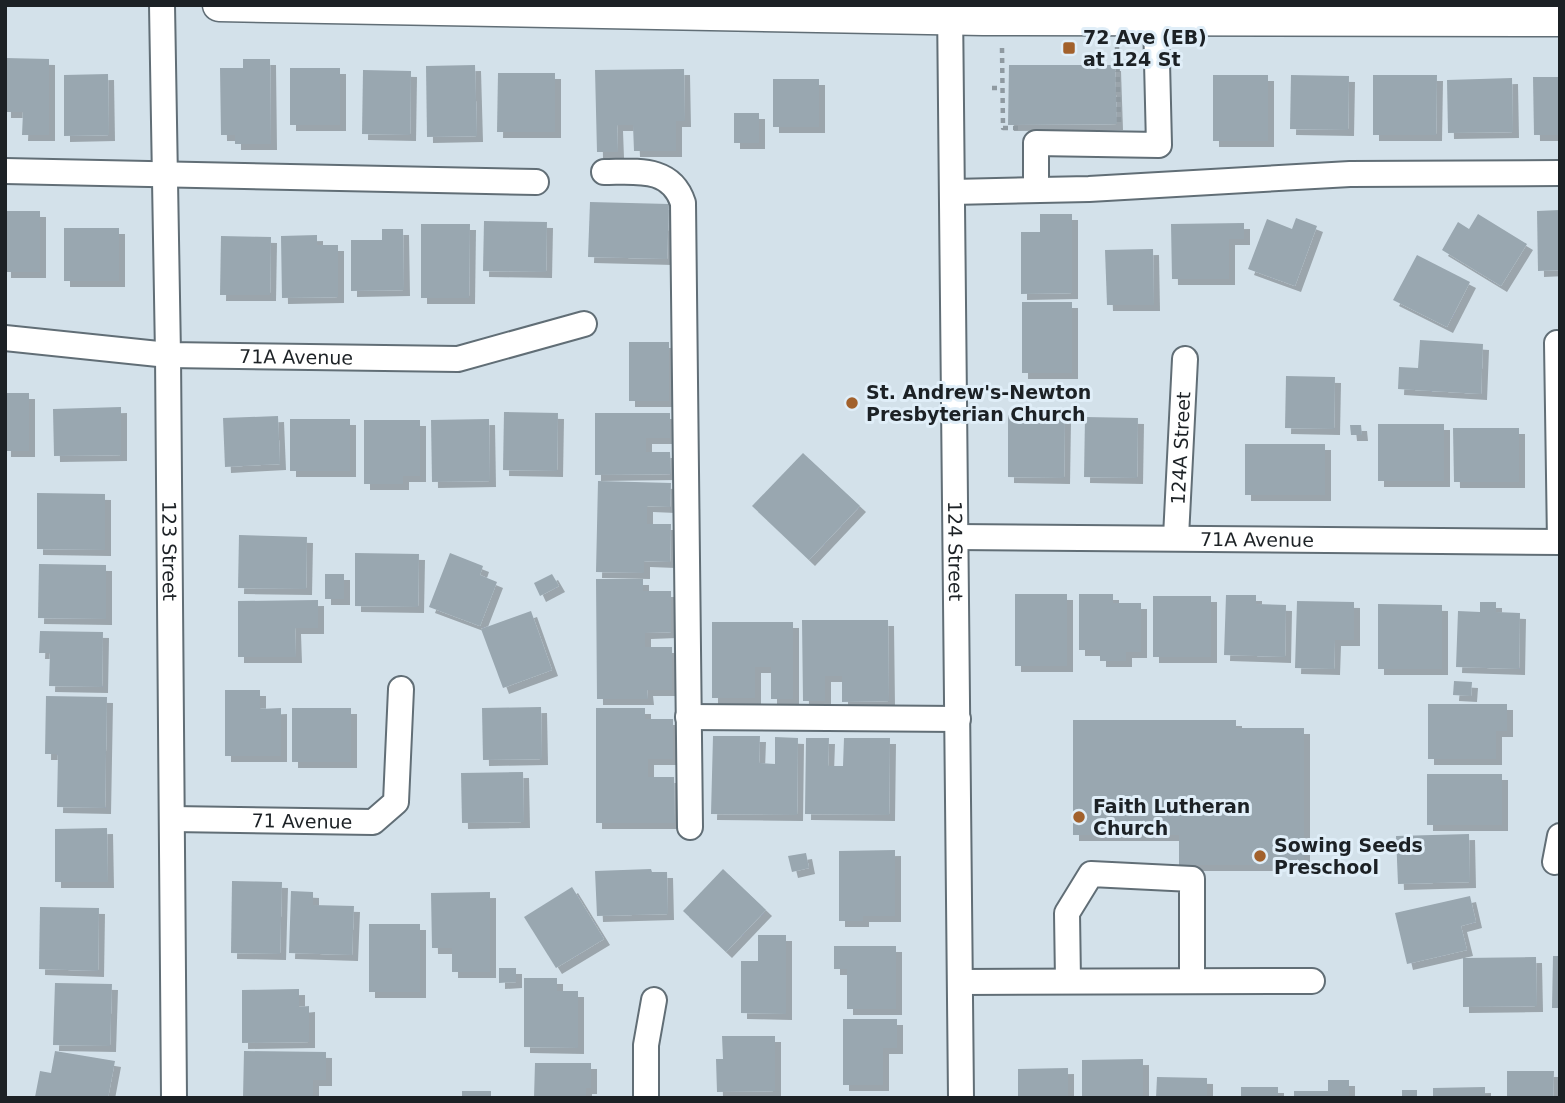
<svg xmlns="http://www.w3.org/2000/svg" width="1565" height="1103" viewBox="0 0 1565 1103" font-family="'DejaVu Sans',sans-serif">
<defs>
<filter id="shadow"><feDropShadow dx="6" dy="6" stdDeviation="0" flood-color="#0004"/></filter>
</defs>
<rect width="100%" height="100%" fill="#d3e1ea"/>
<g fill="#99a7b0" filter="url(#shadow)">
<path d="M5,58L49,59V135H22L23,112H5Z"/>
<path d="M243,59H270L271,144H235V135H221L220,68H243Z"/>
<path d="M475,65L477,136L427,137L426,66Z"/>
<path d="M1009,65H1115L1117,124L1008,125Z"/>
<rect x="290" y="68" width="50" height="57"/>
<path d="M684,69L685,121H676V151H634L633,125H617L618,152H597L595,70Z"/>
<path d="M363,70L411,71L410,135L362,134Z"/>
<path d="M498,73H555V132H497Z"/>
<path d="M108,74L109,135L64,136V75Z"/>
<rect x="1213" y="75" width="55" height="66"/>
<path d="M1291,75L1349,76L1348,130L1290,129Z"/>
<path d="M1373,75H1437L1436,135H1373Z"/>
<path d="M1533,77H1560V135H1534Z"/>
<path d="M1512,78L1513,132L1448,133L1447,80Z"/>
<rect x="773" y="79" width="46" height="48"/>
<rect x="734" y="113" width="25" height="30"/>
<path d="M590,202L669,204L667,259L588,257Z"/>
<path d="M1560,210V270L1538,271L1537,211Z"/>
<rect x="5" y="211" width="35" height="61"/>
<path d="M1040,214H1072V293L1021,294V232H1040Z"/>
<path d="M1478,214L1527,244L1501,286L1442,250L1458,222L1469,229Z"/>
<path d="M1296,218L1317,226L1295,286L1248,269L1267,219L1292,229Z"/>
<path d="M484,221L547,222L546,272L483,271Z"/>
<path d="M1244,223V239H1229V279H1172L1171,224Z"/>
<path d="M421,224H470L469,298H421Z"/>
<rect x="64" y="228" width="55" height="53"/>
<path d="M382,229H403L404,290L351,291V240H382Z"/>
<path d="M317,235V245H338V297L282,298L281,236Z"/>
<path d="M221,236L271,237L270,295H220Z"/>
<path d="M1153,249L1154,305H1107L1105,250Z"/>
<path d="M1417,255L1470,282L1447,327L1393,300Z"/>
<rect x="1022" y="302" width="50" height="71"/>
<path d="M1420,340L1483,344L1481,394L1398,389L1399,367L1418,368Z"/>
<rect x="629" y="342" width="40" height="59"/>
<path d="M1286,376L1335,377L1334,429L1285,428Z"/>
<rect x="5" y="393" width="24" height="58"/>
<path d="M121,407V455L54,456L53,409Z"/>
<path d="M504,412L558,413L557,471L503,470Z"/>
<path d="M595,413H670V438H646V452H670L671,474L595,475Z"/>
<path d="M1008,415H1065L1064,478L1008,477Z"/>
<path d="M278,416L280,464L225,467L223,418Z"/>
<path d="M1085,417L1138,418L1137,478L1084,477Z"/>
<rect x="290" y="419" width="60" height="52"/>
<path d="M489,419L490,481L432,482L431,420Z"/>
<path d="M364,420H420V476H403V484H364Z"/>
<rect x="1378" y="424" width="66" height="57"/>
<path d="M1350,425H1361L1362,435H1351Z"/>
<path d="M1453,428H1519V482H1454Z"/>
<rect x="1245" y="444" width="80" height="51"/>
<path d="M803,453L860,506L809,560L752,506Z"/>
<path d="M598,481L671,483L670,507L647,506V524H671L670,562L644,561V573L596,572Z"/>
<path d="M37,493L105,494V550L37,549Z"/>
<path d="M239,535L307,537L306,589L238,588Z"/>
<path d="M355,553L419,554L418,607L355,606Z"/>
<path d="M450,553L483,566L480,575L497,582L480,626L429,607Z"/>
<path d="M39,564L106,565V619L38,618Z"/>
<rect x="325" y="574" width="19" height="25"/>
<path d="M552,574L559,586L540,596L534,583Z"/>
<path d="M596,579H643V591H671V632L645,633V647H672V690H647L648,699H597Z"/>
<rect x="1015" y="594" width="52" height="72"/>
<path d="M1079,594H1113V603H1141V652H1126V661H1100V650H1079Z"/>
<path d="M1226,595H1256V604L1286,605L1285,657L1224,655Z"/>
<rect x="1153" y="596" width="58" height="61"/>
<path d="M318,600V628H295L296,657H238V601Z"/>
<path d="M1297,601L1354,602V640H1335L1334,669L1295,668Z"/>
<path d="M1480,602H1496V612L1520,613L1519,669L1456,667L1458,611L1480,612Z"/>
<path d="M1378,604L1442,605V669H1378Z"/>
<path d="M531,611L552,670L503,688L481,629Z"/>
<path d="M802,620H888L889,701L842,702V676H825V701H803Z"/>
<path d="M712,622H793V699H771V667H755V698H712Z"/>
<path d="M40,631L103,632L102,687L49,686L50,653H39Z"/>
<path d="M1454,681L1472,682L1471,696L1453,695Z"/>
<path d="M225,690H260V709L281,708V756H225Z"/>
<path d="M46,696L107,697L105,808L57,807L58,754H45Z"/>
<path d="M1428,704H1507V731H1496V759H1428Z"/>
<path d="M541,707L542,759L483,760L482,708Z"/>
<rect x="292" y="708" width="59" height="54"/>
<path d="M596,708H645V719H673V759H648V777H674L675,823H596Z"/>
<path d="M1073,720H1236V728H1304V865H1179V835H1073Z"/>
<path d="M713,736H760L759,763L775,764V737L798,738L797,815L711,814Z"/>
<path d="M806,738H829L828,766H843L844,738H890L889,815L805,814Z"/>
<path d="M523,772L524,822L462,823L461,773Z"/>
<rect x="1427" y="774" width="75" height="51"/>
<path d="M107,828L108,882H55V829Z"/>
<path d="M1469,834L1470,882L1398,884L1396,836Z"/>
<path d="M895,850V916H863V921H839V851Z"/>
<path d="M806,853L809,868L792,872L788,856Z"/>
<path d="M651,869L652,872H667L668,914L597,916L595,871Z"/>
<path d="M723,869L766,910L726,952L683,911Z"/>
<path d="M232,881L282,882L280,954L231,953Z"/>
<path d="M572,887L604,939L556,968L524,917Z"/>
<path d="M291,891L313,892V905L354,906L352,955L289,953Z"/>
<path d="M490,892V972H452V948H432L431,893Z"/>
<path d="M1470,896L1476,922L1461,926L1467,950L1407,964L1395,913Z"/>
<path d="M40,907L99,908L98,971L39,969Z"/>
<rect x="369" y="924" width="51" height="68"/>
<path d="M758,935H786V1014L741,1013V961H758Z"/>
<path d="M834,946H896V1009H847V969H834Z"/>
<path d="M1553,956H1560V1008H1552Z"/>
<path d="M1536,957L1537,1006L1463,1007V958Z"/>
<path d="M499,968H516V982L499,983Z"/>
<path d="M524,978H557V991H578V1048L524,1047Z"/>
<path d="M55,983L112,984L110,1046L53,1045Z"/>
<path d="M299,989V1007L309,1006V1042L242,1043V990Z"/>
<path d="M843,1019H897V1048H883V1085H843Z"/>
<path d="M722,1036H775V1091L717,1092L716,1059H723Z"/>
<path d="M55,1051L115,1061L108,1098L35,1097L40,1071L51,1073Z"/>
<path d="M244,1051L326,1052V1080H313V1098H243Z"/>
<path d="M1143,1059V1098H1082V1060Z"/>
<path d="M535,1063H591V1088H586V1098H534Z"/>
<path d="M1068,1068V1098H1018V1069Z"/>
<path d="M1507,1071H1554L1553,1098H1507Z"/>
<path d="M1157,1077L1207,1078V1098H1156Z"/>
<path d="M1328,1080H1349V1098H1294V1091H1328Z"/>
<rect x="1241" y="1087" width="37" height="11"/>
<path d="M1485,1087V1098H1433V1088Z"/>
<rect x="1402" y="1090" width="15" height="8"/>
<rect x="462" y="1091" width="29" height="7"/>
</g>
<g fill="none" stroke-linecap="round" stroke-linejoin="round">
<defs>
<g id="minor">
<path id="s1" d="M162,5L168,355L174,1098"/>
<path id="s2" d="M950,5L961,1098"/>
<path d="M5,171L536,182"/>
<path d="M604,172C636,172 671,166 683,203L690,827"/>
<path d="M1036,190V143L1159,145L1156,20"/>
<path d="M952,192L1089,189L1350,174L1560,173"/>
<path id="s3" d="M5,338L168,355L458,359L584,324"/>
<path d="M1557,343L1560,542"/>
<path id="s4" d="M956,537L1560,542"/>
<path id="s5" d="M1176,537L1185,359"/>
<path d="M688,717L958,719"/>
<path id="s6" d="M172,819L373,822L396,802L401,689"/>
<path d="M1555,862L1560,836"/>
<path d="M1068,981L1067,913L1091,874L1192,879V981"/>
<path d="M960,982L1312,981"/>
<path d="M646,1098V1045L654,1000"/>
</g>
<path id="major" d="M219,5L983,19L1560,20"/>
</defs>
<use href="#minor" stroke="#616e76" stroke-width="28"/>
<use href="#major" stroke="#616e76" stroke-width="35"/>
<g stroke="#8f9aa1" stroke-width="4.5" stroke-dasharray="5 5" stroke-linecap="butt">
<path d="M1117,47L1119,123"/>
<path d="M1002,48L1003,128H1018"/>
<path d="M992,88H1002"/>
</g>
<use href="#minor" stroke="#fff" stroke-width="24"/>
<use href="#major" stroke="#fff" stroke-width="32"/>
</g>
<g fill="#a2612c" stroke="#e0eef8" stroke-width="2.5">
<rect x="1062" y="41" width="14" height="14" rx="3.5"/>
<circle cx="852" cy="403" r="7"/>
<circle cx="1079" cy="817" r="7"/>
<circle cx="1260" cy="856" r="7"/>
</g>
<g text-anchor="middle" stroke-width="6" stroke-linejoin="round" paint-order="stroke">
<g font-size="19" font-weight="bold" fill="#1c2125" stroke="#e0eef8" text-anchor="start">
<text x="1083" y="44">72 Ave (EB)<tspan x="1083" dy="22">at 124 St</tspan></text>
<text x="866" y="399">St. Andrew's-Newton<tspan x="866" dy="22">Presbyterian Church</tspan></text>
<text x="1093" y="813">Faith Lutheran<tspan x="1093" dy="22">Church</tspan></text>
<text x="1274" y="852">Sowing Seeds<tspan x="1274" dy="22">Preschool</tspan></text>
</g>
<g font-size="19" fill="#1c2125" stroke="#e0eef8">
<text dy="7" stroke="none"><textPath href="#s3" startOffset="292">71A Avenue</textPath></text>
<text dy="7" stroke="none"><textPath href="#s5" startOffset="89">124A Street</textPath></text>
<text dy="7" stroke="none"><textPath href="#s4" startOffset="301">71A Avenue</textPath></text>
<text dy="7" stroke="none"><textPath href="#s1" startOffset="546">123 Street</textPath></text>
<text dy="7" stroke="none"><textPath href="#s2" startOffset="546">124 Street</textPath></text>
<text dy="7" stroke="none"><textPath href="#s6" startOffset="130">71 Avenue</textPath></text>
</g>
</g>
<rect width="1565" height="1103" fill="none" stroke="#1c2125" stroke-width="14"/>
</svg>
